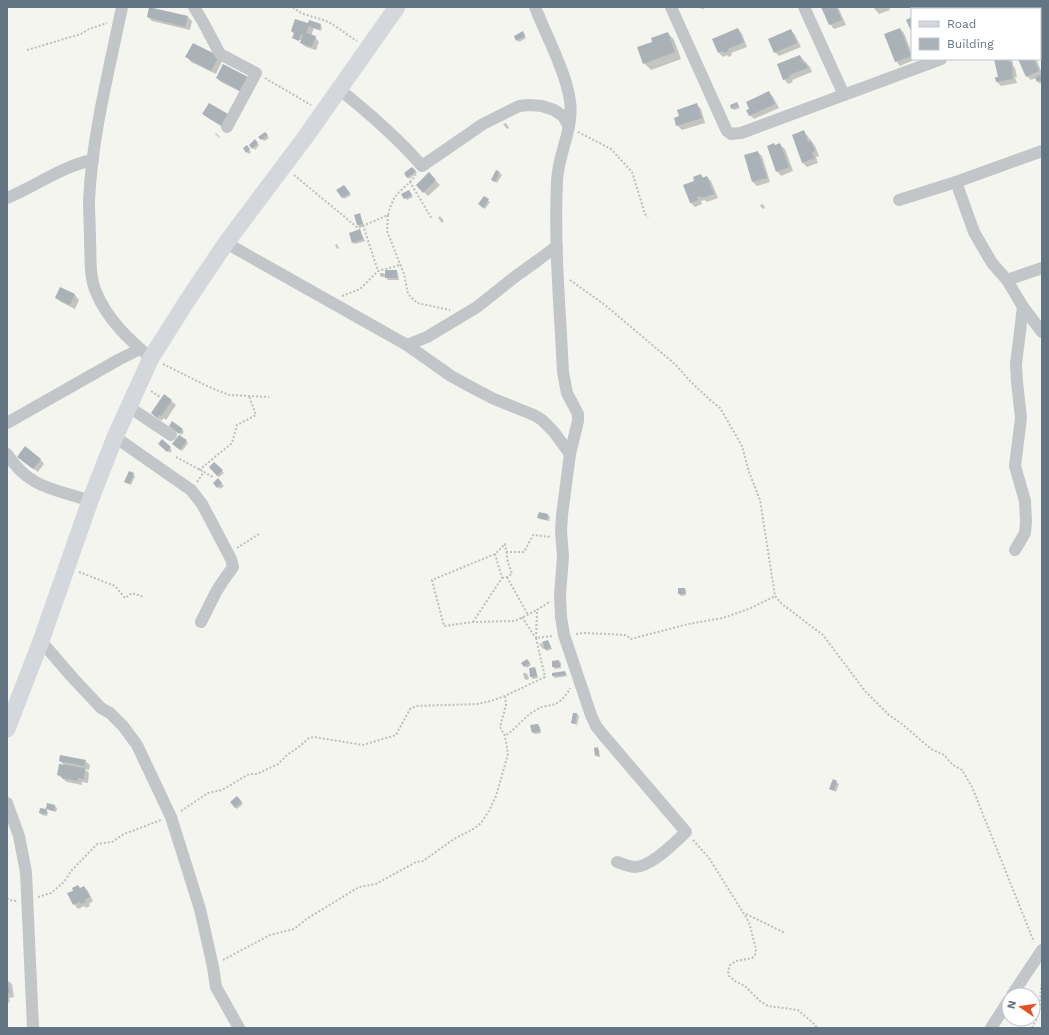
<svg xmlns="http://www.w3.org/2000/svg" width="1049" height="1035" viewBox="0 0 1049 1035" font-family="'Work Sans',sans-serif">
<rect width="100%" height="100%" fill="#f5f5f0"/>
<g fill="#0003" fill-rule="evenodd">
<path d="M699,7H709L702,9Z"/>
<path d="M822,7H838L846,25L834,29L830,24Z"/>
<path d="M873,7H889L890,10L879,14Z"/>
<path d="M148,17H188L192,21L190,30L152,21Z"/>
<path d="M309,25H320L322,27L321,31L314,28L311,36L315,37L319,42L316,50L306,47L294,38L295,34L292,31ZM297,39L304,41L303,43L297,41Z"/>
<path d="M738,29L742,34L747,47L731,53L732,55L729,57L727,55L723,57L719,53Z"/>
<path d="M900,29L904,33L912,54V59L914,60L900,66L896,61Z"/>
<path d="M791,30L795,35L801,47L779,56L775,52Z"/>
<path d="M523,33L526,38L519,42L517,40Z"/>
<path d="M668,33L674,40L681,59L651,70L644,63Z"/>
<path d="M193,44L222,61L216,74L191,62L187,57Z"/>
<path d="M800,56L810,67L812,72L792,80L793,82L788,84L784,79Z"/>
<path d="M995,59H1012L1013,65L1015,68L1017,77H1015L1017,83L1001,86L997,82L999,78Z"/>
<path d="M1020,59H1036L1042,73V82L1040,84L1036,78L1031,80L1027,76Z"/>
<path d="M224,65L245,94L221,82L217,78Z"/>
<path d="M769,92L773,97L779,108L754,119L750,115Z"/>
<path d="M209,104L226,129L208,118L203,114Z"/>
<path d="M737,104L740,108L734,110L732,108Z"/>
<path d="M697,105L701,109L705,123L682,130L677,125Z"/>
<path d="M506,123L509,128L507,129L503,124Z"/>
<path d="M804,131L815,146L819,156L816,157L818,163L807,167L803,163L793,136Z"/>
<path d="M216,133L220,137V138L215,134Z"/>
<path d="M265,133L269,138L264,141L260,137Z"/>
<path d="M255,141L259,145L255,150L250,145Z"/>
<path d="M780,145L785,149L793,171L781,176L777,171L776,146Z"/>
<path d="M247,147L251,152L249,154L244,149Z"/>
<path d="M757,152L762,156L770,182L757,186L753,182Z"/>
<path d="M414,170L417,173L409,179L408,177Z"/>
<path d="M500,173L502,175L497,183L494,181Z"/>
<path d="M429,174L440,185L428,196L417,185Z"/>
<path d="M701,175L704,178L707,177L711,181L718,198L707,202L705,200L701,201L702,204L695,207L690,202L695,181Z"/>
<path d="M346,188L351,195L344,199L343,197Z"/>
<path d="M410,193L413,197L407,200L403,195Z"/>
<path d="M484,197L490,202L485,209L481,206Z"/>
<path d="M763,204L765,208L763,209L761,207L760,205Z"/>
<path d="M359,214L364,226L360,227L358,225L355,215Z"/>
<path d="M440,216L444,221L442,223L438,218Z"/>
<path d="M360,230L365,241L355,244L353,242Z"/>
<path d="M337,244L339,248L337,249L335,245Z"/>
<path d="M396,271L398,273L399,280H388L386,277H382L380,276V273H383L386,275Z"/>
<path d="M61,289L75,295L79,300L75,309L61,302L56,298Z"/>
<path d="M165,396L176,405L166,420L164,418L161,421L152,413Z"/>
<path d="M172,428L182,430L184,432L180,436L188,443L182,451L173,444L181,434Z"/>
<path d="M162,441L172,450L170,453L159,444Z"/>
<path d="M40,459L44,464L38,472L23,461Z"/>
<path d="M214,463L224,473L219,477L210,467Z"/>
<path d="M133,474L135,476L131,485L125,482Z"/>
<path d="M218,480L224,486L220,489L214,483Z"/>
<path d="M540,513L548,515L550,517L549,521L540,519L539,518Z"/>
<path d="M684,589L686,590V595L681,596L679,594Z"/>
<path d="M548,641L552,649L547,651L545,648L543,649L539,644L541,643L545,648Z"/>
<path d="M559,661L561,663V668L555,669L553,667Z"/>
<path d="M529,662L531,665L527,668L525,666Z"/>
<path d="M534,668L536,670L538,678L533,679L531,677L530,669Z"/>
<path d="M565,672L567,676L555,678L553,676V674Z"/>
<path d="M523,673H526L528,675L529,679L526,680L524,678Z"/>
<path d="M577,714L579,716L577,725L572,723Z"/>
<path d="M538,725L540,727L541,733L535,734L533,732Z"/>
<path d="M597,749L599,750L600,757H598L596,755Z"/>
<path d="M60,761H85L90,765L89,770L85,769L89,773L88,783L82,782V785L67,782L63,779L58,775L65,766Z"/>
<path d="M833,780L839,784L836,792L831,789Z"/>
<path d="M239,799L243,804L237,809L235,807Z"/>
<path d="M47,804L55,806L57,808L56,812L49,810L47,808Z"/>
<path d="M46,810L48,812L47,816L42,815L40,813Z"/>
<path d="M84,887L88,891L93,901L89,904L90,906L86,908L84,906L78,909L74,904L80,889Z"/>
<path d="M7,980L12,984L14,997L9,998L10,1002L7,1003Z"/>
</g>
<g fill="#aab2b7">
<path d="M149,7L188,16L185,27L147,17Z"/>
<path d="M821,7H836L842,20L829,25Z"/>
<path d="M954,7H972L973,9H955Z"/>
<path d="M912,17V33L906,20Z"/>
<path d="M295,19L308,23L309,20L321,24L319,30L309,26L306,33L316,36L312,47L300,43L303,35L301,34L299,41L292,38L294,33L291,31Z"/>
<path d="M738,28L744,42L728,49L729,51L724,53L723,51L718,53L712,39Z"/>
<path d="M900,28L911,56L895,62L884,34Z"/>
<path d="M791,29L797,43L774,53L768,39Z"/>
<path d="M523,31L525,36L516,41L514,36Z"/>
<path d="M668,32L675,52L643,64L637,47L652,42L651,38Z"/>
<path d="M193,43L219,56L211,71L185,57Z"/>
<path d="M800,55L803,63L805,62L808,68L789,75V78L783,80L777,64Z"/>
<path d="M994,59H1009V62H1011L1013,73H1012L1013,79L996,82L995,77H998Z"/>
<path d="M1018,59H1034L1039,71L1026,77Z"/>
<path d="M223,64L248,77L240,91L216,78Z"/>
<path d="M1042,74V80L1037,82L1035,78Z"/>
<path d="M769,91L775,104L749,116L746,110L749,109L746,102Z"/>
<path d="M737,102L739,106L731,109L730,105Z"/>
<path d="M209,103L228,114L222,126L202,114Z"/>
<path d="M697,103L702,118L676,126L674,118L679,116L677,110Z"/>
<path d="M804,130L808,142L811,141L815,151L812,152L814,158L802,163L792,135Z"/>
<path d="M265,132L268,135L261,140L258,137Z"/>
<path d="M255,139L258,143L252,149L249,145Z"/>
<path d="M774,143L775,145L780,143L789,167L776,172L767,146Z"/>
<path d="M247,145L250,149L246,153L243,148Z"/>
<path d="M758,151L767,178L752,182L744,155Z"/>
<path d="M412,167L416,171L407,178L404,173Z"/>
<path d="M496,170L500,172L495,182L491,180Z"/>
<path d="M429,172L436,180L423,193L416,185Z"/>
<path d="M701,174L702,178L707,176L714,194L701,198V196L697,197L698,200L690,203L683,185L694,181L693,177Z"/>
<path d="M344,185L350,193L342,198L336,190Z"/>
<path d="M409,190L412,195L404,199L401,194Z"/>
<path d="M484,196L489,199L483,208L478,204Z"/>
<path d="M360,213L363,224L357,225L354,215Z"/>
<path d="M360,229L363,239L352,243L349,233Z"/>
<rect x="385" y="270" width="12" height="8"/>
<path d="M60,287L75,294L70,305L55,298Z"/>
<path d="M164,394L172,400L161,416L159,415L157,418L151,413Z"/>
<path d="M172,421L183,429L179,434L169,426Z"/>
<path d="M179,435L187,440L180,450L172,444Z"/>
<path d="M162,439L171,447L167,452L158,444Z"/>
<path d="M25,446L41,459L33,469L17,457Z"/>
<path d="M214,462L223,470L217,476L209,467Z"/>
<path d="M129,471L134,473L129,484L124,482Z"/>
<path d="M218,478L222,483L217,488L213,483Z"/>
<path d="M539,512L548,514L547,520L537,518Z"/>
<rect x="678" y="588" width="7" height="6"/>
<path d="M548,640L551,647L545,650L542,642Z"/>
<path d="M527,659L530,663L524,667L521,663Z"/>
<path d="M559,660L560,667H552V661Z"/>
<path d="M535,667L537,676L530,677L529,668Z"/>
<path d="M565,671L566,675L552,676V673Z"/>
<path d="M573,713H577L575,724L571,723Z"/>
<path d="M538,724L540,731L532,733L530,725Z"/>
<path d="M598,747L599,755L595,756L594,748Z"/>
<path d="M60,755L86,760L84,766L59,761Z"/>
<path d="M59,764L85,768L84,779L78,778V781L62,778V776L57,775Z"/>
<path d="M833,779L837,781L834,791L829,789Z"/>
<path d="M237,796L242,802L235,808L230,802Z"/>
<path d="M47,803L55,805L54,811L46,809Z"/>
<path d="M40,808L47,809L46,814L39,813Z"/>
<path d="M78,885L80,888L84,886L90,897L85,899L86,902L81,904L79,902L73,905L67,893L73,891L72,888Z"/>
<path d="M7,978L10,993H7Z"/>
</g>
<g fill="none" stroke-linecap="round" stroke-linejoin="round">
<g stroke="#bcbec0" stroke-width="2" stroke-dasharray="2 2" stroke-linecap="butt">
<path d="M293,7C303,17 316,16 328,22C338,27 347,35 357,41"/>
<path d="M27,50L81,34L89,29L107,23"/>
<path d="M265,78L311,105"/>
<path d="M578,132L611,149L632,172L645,214L648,217"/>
<path d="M294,175L358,228L388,215C393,196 396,195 410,182L432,219"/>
<path d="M410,182L416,175"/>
<path d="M388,215L387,231L404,274L408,294L417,303L450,310"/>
<path d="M363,225L378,271L400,265"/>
<path d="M570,280L605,305L676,365L690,381L709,399L720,408L742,446L749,472L760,500L775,596L782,604L823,635L865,691L889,715L902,724L931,749L944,755L953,765L962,770L972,787L1034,942"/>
<path d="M342,296L360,289L378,271"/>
<path d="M163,364L207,386L229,395L269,397"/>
<path d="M151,391L160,397"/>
<path d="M176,457L204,472"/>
<path d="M199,470L232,443L237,425L256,415L249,396"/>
<path d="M197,482L204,472L213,477"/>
<path d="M237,548L259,534"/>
<path d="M506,552H524L533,535L551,537"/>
<path d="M79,572L115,586L125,598L132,593L144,597"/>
<path d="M507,577L528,615"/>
<path d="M502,578L507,577L512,574L508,562L505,544L495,554L432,580L444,626L473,622L515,621L537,610"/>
<path d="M522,617L535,637"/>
<path d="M473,622L502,578L495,554"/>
<path d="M576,634L585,633L626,635L631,639L688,624L723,618L751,608L775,596"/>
<path d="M536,638L537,610L549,602"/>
<path d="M505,696L506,705L500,727L505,736C517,728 526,714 540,708C543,706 548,706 552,705C560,703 567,695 570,688"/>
<path d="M181,811L208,793L222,790L249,774H257L278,764L287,755L300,746L309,738L314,737L363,745L396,735L410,709L416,706L477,704L491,701L505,696L545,677L536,638L553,636"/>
<path d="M693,840L709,858L749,922L756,949L755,955L752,958L736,961L730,965L728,971L729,976L735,981L745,986L760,1001L768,1006L798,1010L814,1024L817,1028"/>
<path d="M38,897L51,893L64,882L72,870L97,844L112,842L124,834L161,820"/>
<path d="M7,898L9,900L17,901"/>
<path d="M746,914L785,933"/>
<path d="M223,960L270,935L294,929L308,918L359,887L376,884L416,862L423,861L454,839L475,828L481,823L489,811L496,796L508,754L505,736"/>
<path d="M1032,1028C1036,1020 1040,1012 1040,1003C1041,994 1040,992 1042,983"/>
</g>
<g stroke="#c2c6c9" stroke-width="12">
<path d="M122,7C109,71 92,135 89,201C89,214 90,227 90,241C91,257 89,276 96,292C107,319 129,340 151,358"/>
<path d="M194,7L203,22L220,54L256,73L227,127"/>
<path d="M535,7C546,35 566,72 570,101C574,128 558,154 557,181C554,245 560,309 563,372L567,393L578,414V421L570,454L562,515L561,531L563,557L560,595L561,617L564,635L591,715L596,726L604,736L686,832C675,842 651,867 635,867C630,867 623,864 617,862"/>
<path d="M671,7L725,127L727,131L731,134L741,133L941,59"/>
<path d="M804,7L844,95"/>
<path d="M1040,22L1042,21"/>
<path d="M339,89C369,113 397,137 422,166L483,124L519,106L529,105L542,106L554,110L563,116L569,127"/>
<path d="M956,182L974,232L982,246L992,263L1007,280L1023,307L1042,332"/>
<path d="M7,198C36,186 62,166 93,160"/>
<path d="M899,200L956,182L1042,151"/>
<path d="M226,243L407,345L451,376L471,387L494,399L534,415L542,420L554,432L570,454"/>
<path d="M1007,280L1042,268"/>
<path d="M407,345L427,337L477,307L516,276L537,261L557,246"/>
<path d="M129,407L171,435"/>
<path d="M7,423L118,360L140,349"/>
<path d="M115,437L191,490L202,504L231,559L233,567L223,581L216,592L201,622"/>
<path d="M7,454C30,489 53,488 90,501"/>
<path d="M1015,550L1025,533L1026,522L1025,501L1015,466L1021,418L1017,382L1016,364L1023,307"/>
<path d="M41,641L72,677L101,708L110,713L123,726L137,745L171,817L200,909L213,967L216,987L239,1028"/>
<path d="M7,803L19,836L26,872L33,1028"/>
<path d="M1012,995L1042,950"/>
<path d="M991,1028L1009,1000"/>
</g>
<path stroke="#d4d8dc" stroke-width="17" d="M7,729L41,641L90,501L115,437L151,358L185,304L226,243L304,139L397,7"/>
</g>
<rect width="1049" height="1035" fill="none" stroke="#637482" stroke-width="16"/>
<rect x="911" y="8" width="130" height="52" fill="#ffffff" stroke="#c1c7cd"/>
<rect x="919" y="21" width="20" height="6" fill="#d4d8dc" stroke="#c1c7cd"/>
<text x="947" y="28" font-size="12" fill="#637482">Road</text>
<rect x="919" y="38" width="20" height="12" fill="#aab2b7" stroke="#c1c7cd"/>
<text x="947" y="48" font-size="12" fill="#637482">Building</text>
<g transform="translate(1021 1007) rotate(283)"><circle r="19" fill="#ffffff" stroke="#c1c7cd"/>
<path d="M0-3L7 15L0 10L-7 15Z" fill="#e74f1e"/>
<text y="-6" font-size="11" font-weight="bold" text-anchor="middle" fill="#637482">N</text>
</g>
</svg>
